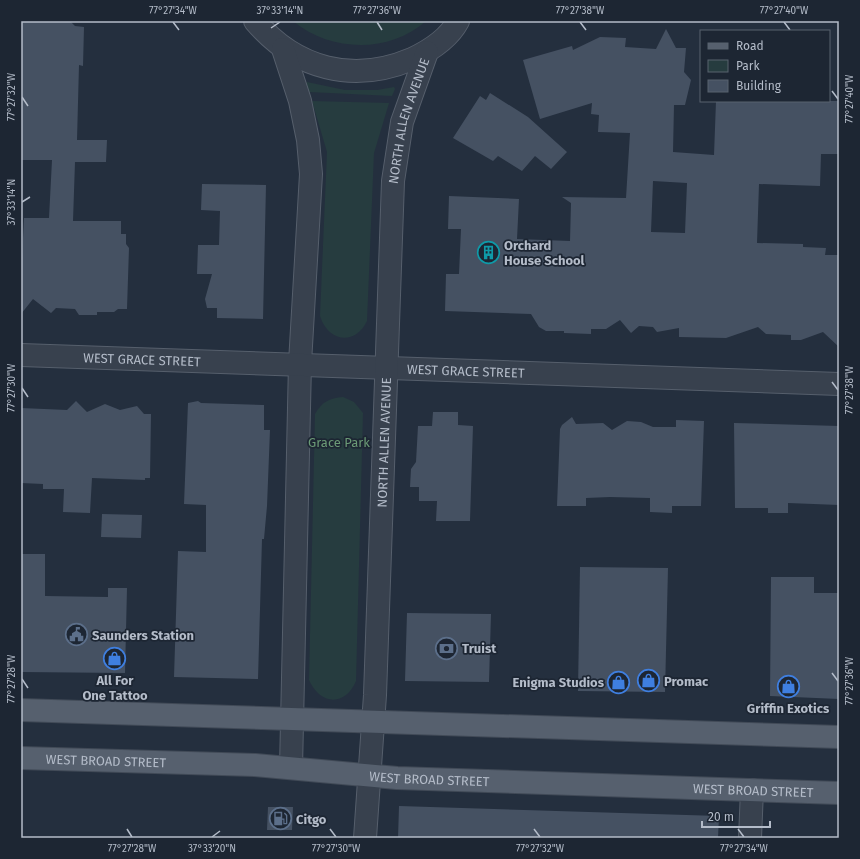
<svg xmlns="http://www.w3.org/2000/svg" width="860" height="859" viewBox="0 0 860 859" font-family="'Fira Sans',sans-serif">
<rect width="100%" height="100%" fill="#242f3e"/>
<g fill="#263c3f">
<path d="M293,21H426C389,54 330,52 293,21Z"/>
<path d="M307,82L345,90H377L394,87L395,89L392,96L309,92L306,84Z"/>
<path d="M312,101L389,103L374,153L367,321C355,346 328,342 320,316L327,152Z"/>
<path d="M343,397L354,402L363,413L356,681C345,707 320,705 309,680L315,414C322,402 329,398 343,397Z"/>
</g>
<g fill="#455162" fill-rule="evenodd">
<path d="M21,21H70L75,26L84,27L83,66L79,65L77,140H107L106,162H75L73,221H121V234H126V244L129,248L127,309H118L114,312H97V315H79L75,309L56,308L51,313L33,299L21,314V258H22L24,218H49L52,160H21Z"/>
<path d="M666,29L676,48H686L684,72L691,80L685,105H674L673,152L714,155L716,101H839V154H821L820,186L759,184L757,243L803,244V247L826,248L825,255H839V347L823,332L801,340H791V335L766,334L758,327L726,338L679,337V328L657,332L653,327L639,326L631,333L620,320L606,329H591V334L564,333V331H546L539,327L531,314L445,311L446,274H459L461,229H448L449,196L519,199L517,239L570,241L571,203L562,197L626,198L630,133L598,132L599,115L591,114L592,103L540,119L523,60L572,46L573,50L600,37L626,38L625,47L656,49ZM653,181L687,183L685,233L651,232Z"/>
<path d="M490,93L528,117L567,152L551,169L535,156L522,171L498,156L493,161L453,138L480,96L486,100Z"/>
<path d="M202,184L266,185L263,319L217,318V308H207L205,299L212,274H197L198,245H219L220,211L201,210Z"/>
<path d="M76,401L87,412L105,404L120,410L137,406L144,414H151L150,478H145V480L92,478L90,513L63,512L64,489H43V484L21,483V408L67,410Z"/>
<path d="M198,401L201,403L264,405V430H270L267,506L264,539H262L258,679L174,677L178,551L206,552V505L184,504L188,403Z"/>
<path d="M433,412H458V425L473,426L470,521H436L437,501H419V487H410L411,469L416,462L418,426H432Z"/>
<path d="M572,417L576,424L603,423L612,430L627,421L641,422L653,427H676V420L704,421L701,506H672V513L650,512V498L610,497L586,498V506H557L560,429L562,425Z"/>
<path d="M734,423L839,426V505L788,503V513H768V508H735Z"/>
<path d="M102,514L142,515L141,538L101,537Z"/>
<path d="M21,554H45V596L108,597V588H127L125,673L21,672Z"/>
<path d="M580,567L668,568L665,692L578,691Z"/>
<path d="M771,577H814V593H839V699L770,696Z"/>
<path d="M407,613L491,614L489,682L405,681Z"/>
<path d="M399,806L719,816L718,838H398Z"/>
<path d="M268,807H293L292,830H267Z"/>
</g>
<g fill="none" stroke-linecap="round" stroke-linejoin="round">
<defs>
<g id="minor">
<path d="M255,21C296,69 353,84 412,59C429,51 449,38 458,21"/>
<path d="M283,49L300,101L308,140L311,174L300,363L291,768"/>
<path id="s1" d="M21,355L839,384"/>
<path id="s2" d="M365,838L375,695L393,181L402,122L427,52"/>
<path d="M750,838L752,790"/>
</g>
<g id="major">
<path d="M21,710L839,737"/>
<path id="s3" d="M21,758L255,765L397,778L839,793"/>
</g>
</defs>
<use href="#minor" stroke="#565f6c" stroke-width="24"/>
<use href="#major" stroke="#414a57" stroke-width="24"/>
<use href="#minor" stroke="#38414e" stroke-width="22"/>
<use href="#major" stroke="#56606e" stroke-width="22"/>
</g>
<path fill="none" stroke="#b4bcc9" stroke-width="1.5" d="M173,22L179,30M377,22L382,30M580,22L586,30M784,22L790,30M271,28L280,22M832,91L838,99M22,97L28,106M22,202L30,197M832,382L838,390M22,388L28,397M832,673L838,681M22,679L28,688M127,829L132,837M330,829L336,837M534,829L540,837M738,829L744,837M212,837L220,831"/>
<defs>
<symbol id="building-ring" viewBox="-11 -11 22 22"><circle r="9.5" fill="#1d2633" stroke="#0f9aa8" stroke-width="1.5"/><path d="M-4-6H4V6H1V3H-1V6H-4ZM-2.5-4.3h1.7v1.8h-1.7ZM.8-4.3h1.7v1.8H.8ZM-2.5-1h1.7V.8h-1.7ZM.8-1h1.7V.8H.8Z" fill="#0f9aa8"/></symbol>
<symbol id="civic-ring" viewBox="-11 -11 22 22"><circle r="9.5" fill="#1d2633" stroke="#5c6f8a" stroke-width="1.5"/><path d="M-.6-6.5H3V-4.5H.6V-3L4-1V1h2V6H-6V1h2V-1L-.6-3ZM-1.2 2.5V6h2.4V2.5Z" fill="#5c6f8a"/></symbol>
<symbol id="bank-ring" viewBox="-11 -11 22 22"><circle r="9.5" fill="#1d2633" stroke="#5c6f8a" stroke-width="1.5"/><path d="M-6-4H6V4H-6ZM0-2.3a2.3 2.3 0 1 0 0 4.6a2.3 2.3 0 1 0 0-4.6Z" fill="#5c6f8a"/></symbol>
<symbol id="shop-ring" viewBox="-11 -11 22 22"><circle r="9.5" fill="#1d2633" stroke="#3f7fe0" stroke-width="1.5"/><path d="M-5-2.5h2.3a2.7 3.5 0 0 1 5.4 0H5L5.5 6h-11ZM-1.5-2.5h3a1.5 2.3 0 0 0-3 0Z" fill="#3f7fe0"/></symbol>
<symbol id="fuel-ring" viewBox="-11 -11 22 22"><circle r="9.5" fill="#1d2633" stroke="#5c6f8a" stroke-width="1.5"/><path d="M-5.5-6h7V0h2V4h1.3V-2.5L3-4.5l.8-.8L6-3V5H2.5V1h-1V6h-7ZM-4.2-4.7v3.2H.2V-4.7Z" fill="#5c6f8a"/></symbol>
</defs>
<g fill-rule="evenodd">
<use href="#building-ring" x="476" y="240" width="25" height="25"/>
<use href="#civic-ring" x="64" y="622" width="25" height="25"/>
<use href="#bank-ring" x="434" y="636" width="25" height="25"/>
<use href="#shop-ring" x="102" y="646" width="25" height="25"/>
<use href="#shop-ring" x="636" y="668" width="25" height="25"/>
<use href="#shop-ring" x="606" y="670" width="25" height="25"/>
<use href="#shop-ring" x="776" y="674" width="25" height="25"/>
<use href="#fuel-ring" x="268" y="806" width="25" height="25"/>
</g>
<g text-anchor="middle" stroke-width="3.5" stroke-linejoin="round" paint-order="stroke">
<g font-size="13" fill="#b4bcc9" stroke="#1d2633">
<text dy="5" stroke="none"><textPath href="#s2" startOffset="720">NORTH ALLEN AVENUE</textPath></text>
<text dy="5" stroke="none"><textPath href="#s1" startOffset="121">WEST GRACE STREET</textPath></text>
<text dy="5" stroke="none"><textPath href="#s1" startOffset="445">WEST GRACE STREET</textPath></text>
<text dy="5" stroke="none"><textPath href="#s2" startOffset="396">NORTH ALLEN AVENUE</textPath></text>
<text dy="5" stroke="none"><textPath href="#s3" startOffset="85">WEST BROAD STREET</textPath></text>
<text dy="5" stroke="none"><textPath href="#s3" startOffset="409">WEST BROAD STREET</textPath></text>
<text dy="5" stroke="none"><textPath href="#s3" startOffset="733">WEST BROAD STREET</textPath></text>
</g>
<g font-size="13" font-weight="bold" fill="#b4bcc9" stroke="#1d2633" text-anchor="start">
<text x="504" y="250">Orchard<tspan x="504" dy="15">House School</tspan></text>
<text x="92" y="640">Saunders Station</text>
<text x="462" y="653">Truist</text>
<text x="115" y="685" text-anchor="middle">All For<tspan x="115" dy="15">One Tattoo</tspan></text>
<text x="664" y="686">Promac</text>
<text x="604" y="687" text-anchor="end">Enigma Studios</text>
<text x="788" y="713" text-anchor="middle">Griffin Exotics</text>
<text x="296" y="824">Citgo</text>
</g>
<g font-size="13" fill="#6b9a76" stroke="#1d2633">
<text x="339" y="447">Grace Park</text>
</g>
</g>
<rect width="860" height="859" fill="none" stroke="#1d2633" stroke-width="44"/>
<rect x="700" y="30" width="130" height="72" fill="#1d2633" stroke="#59626f"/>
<rect x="708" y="43" width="20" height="6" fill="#56606e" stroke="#59626f"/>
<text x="736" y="50" font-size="12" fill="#b4bcc9">Road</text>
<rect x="708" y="60" width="20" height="12" fill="#263c3f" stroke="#59626f"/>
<text x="736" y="70" font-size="12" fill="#b4bcc9">Park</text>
<rect x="708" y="80" width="20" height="12" fill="#455162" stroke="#59626f"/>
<text x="736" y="90" font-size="12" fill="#b4bcc9">Building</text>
<path d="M702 821v6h68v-6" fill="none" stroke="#b4bcc9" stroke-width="2"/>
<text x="708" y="821" font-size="12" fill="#b4bcc9" stroke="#1d2633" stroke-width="3" paint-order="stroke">20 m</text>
<rect x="22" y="22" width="816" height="815" fill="none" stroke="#b4bcc9" stroke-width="1.5"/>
<g font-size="10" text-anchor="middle" fill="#b4bcc9">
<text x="173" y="14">77°27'34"W</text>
<text x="280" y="14">37°33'14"N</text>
<text x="377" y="14">77°27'36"W</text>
<text x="580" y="14">77°27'38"W</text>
<text x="784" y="14">77°27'40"W</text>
<text transform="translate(11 97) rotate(-90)" y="4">77°27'32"W</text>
<text transform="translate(849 99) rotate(-90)" y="4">77°27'40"W</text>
<text transform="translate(11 202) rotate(-90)" y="4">37°33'14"N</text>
<text transform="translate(11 388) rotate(-90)" y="4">77°27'30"W</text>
<text transform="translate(849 390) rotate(-90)" y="4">77°27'38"W</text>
<text transform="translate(11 679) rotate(-90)" y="4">77°27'28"W</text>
<text transform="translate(849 681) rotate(-90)" y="4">77°27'36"W</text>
<text x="132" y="852">77°27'28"W</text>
<text x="212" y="852">37°33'20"N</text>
<text x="336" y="852">77°27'30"W</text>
<text x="540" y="852">77°27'32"W</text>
<text x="744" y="852">77°27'34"W</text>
</g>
</svg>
